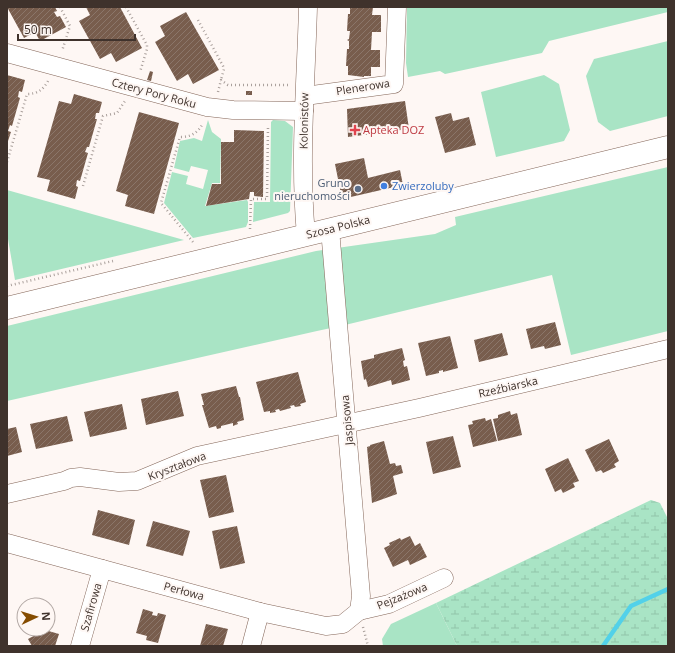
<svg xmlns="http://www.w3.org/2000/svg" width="675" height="653" viewBox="0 0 675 653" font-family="'Open Sans',sans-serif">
<defs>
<pattern id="wetland-marsh" width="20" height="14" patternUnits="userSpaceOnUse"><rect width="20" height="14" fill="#a9e4c5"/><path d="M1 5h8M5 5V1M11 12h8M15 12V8" fill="none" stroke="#92c4a9"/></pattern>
<pattern id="building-hatch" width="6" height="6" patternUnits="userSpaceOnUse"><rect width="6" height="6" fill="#785d4d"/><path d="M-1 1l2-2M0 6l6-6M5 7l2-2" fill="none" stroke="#8b766a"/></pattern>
</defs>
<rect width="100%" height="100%" fill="#fef7f4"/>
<g fill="#a9e4c5">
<path d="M407,7H668V12L549,41L542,53L445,74L440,71L408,77L406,63Z"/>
<path d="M668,41V116L610,131L598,122L586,76L594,59Z"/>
<path d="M544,75L559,84L570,130L564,141L496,157L481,92Z"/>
<path d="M208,120L212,132L221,139L220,183H212L205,206L247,200L248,202V222L246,227L193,238L164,203L172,172L188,176L186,184L203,189L208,170L191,166L189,172L174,168L180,141L194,138L202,141Z"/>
<path d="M273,120L285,121L293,127L290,211L288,213L253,222L254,202H270L271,122Z"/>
<path d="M668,167V331L571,355L552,275L345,325L317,331L7,401V326L316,251L435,234L456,225L455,217Z"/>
<path d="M7,190L184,240L15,280L7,233Z"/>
<path d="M436,603L457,646H383L382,639L391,624Z"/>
</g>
<path fill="url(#wetland-marsh)" d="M651,500L660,503L668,519V646H457L436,603Z"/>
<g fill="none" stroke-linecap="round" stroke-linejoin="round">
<path stroke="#52d1e9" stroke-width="4.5" d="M603,646L631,606L668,589"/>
</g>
<g fill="url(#building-hatch)">
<path d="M7,7H55L57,11L54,12L57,17L60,16L66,27L40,41L35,32L24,38Z"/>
<path d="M86,7H120L142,48L116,62L111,53L100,59L79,21L90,15Z"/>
<path d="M350,7H373L372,15H381V32H372L371,50H380V67H371V76H364V77L348,75V66H346L347,49H349V41L347,40L349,39L350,31H347L348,14H350Z"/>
<path d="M186,12L219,70L193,84L188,74L177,81L155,42L165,36L160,26Z"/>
<path d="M150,71L153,72L151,81L147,80Z"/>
<path d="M7,75L25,80L22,92L19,91L18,97L20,98L12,126L10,125L8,131L11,132L7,144Z"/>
<rect x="246" y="91" width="6" height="4"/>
<path d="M74,94L102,102L99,113H96L95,119H97L89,147H87L85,152L88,153L80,181L77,180L76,186L78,187L75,199L47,191L50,180L37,177L59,101L71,104Z"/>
<path d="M405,101L409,129L348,137L347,109Z"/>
<path d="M139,112L179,123L154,214L125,206L128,195L116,191Z"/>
<path d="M451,113L453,121L469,117L476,145L445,153L435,117Z"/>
<path d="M234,130L264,131L263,197L254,196V192H250L249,199L206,206L212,184H221V142H234Z"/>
<path d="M364,158L368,178L400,170L403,185L342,199L335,164Z"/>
<path d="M555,322L561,345L545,349L544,346L531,349L526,329Z"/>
<path d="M502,333L508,355L479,362L474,340Z"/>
<path d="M450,336L458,368L443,372V370L439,371V373L426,376L418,343Z"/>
<path d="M402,348L405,360L403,361L404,367L407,366L410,380L392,385L391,380L368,387L366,379L364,380L361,361L374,358V355Z"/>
<path d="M298,372L306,402L300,404L301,406L295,407L294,405L290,406L291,408L280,411L279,409L275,410L276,412L270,413V411L264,412L256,382Z"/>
<path d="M236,386L239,397H240L244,420L237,422L238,424L233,426V423L221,426V428L217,429L216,426L209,428L202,405H204L201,394Z"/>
<path d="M178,391L184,416L146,425L141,399Z"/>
<path d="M122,404L127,429L90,437L84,412Z"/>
<path d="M510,411L511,415L517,413L522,435L498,441L493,419L498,418V415Z"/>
<path d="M67,416L73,441L36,449L30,424Z"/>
<path d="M485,418L486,421L491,419L497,441L473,447L468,425L473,424L472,421Z"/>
<path d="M16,427L22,452L7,456V429Z"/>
<path d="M453,436L461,467L433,474L426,442Z"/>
<path d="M609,439L619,461L614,464L616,467L603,473L601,470L596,472L585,450Z"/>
<path d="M384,441L390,464L395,463L396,466L401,465L403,473L393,476L397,494L372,503L367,447L370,446V445Z"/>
<path d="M568,458L579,481L573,483L575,487L563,493L561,489L555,492L545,469Z"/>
<path d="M226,475L234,512L209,518L200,480Z"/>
<path d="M98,510L135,520L129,545L92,535Z"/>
<path d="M153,521L190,531L183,556L146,546Z"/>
<path d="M237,526L245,563L220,569L212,531Z"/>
<path d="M410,536L415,546L420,543L427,557L410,565L408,560L393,567L384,548L390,545L389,543L400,538L401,540Z"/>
<path d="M143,609L153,612L152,615L157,616L158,613L166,615L158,643L146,640L147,636L136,633Z"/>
<path d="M206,624L228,629L223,646H200Z"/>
<path d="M45,630L59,634L55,646H32L28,639Z"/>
</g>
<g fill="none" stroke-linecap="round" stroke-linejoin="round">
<defs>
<g id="minor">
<path d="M7,53L207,107L233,110L304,111"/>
<path d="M305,96L394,84L397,7"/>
<path d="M330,229L361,596L359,611"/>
<path d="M306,235C299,159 306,83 308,7"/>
<path d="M7,494L64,481L71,478L80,477L119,482L137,481L197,456L419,408L668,349"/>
<path d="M7,543L260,612L326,626L343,624L359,611L389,604L444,578"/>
<path d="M80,646L102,569"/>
<path d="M251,646L260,612"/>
</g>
<path id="tertiary" d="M7,308L668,147"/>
</defs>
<use href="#minor" stroke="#846659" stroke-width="19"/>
<use href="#tertiary" stroke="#846659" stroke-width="23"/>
<g stroke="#aaa09c" stroke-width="2.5" stroke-dasharray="1 3" stroke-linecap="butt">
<path d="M60,7L70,26L62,51"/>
<path d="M126,7L147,45V49L140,72"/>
<path d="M198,20L223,66L224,69L221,80"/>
<path d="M218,92L221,80L228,85H288"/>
<path d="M7,162L27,94C37,94 43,90 48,81"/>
<path d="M83,186L103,116L117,113L125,101"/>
<path d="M250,229L251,199H267L268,126"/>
<path d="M193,242L161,203L180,137C191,137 198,133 203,123"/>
<path d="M7,286L113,261"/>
<path d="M363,627L368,646"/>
</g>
<use href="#minor" stroke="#fff" stroke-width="18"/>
<use href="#tertiary" stroke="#fff" stroke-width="22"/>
</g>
<path fill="#e0444e" stroke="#fef7f4" stroke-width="1.5" d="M353 124h4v4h4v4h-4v4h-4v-4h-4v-4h4z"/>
<circle fill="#3f7fe0" stroke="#fef7f4" stroke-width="1.5" cx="384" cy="186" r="4"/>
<circle fill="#5c6f8a" stroke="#fef7f4" stroke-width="1.5" cx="358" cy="189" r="4"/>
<g text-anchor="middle" stroke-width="4" stroke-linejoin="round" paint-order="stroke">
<g font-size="11" fill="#3f322c" stroke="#fef7f4">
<text transform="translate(363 87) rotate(-9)" y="4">Plenerowa</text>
<text transform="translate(154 93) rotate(15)" y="4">Cztery Pory Roku</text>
<text transform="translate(304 121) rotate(-89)" y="4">Kolonistów</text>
<text transform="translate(338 227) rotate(-14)" y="4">Szosa Polska</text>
<text transform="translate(508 387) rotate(-13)" y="4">Rzeźbiarska</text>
<text transform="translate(347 420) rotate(-95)" y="4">Jaspisowa</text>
<text transform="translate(177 466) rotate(-21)" y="4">Kryształowa</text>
<text transform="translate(184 591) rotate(15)" y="4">Perłowa</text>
<text transform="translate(402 596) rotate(-22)" y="4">Pejzażowa</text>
<text transform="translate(91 607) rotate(-74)" y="4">Szafirowa</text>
</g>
<g font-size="11" fill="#be3a42" stroke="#fef7f4" text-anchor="start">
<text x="363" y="134">Apteka DOZ</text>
</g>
<g font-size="11" fill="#4e5e75" stroke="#fef7f4" text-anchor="end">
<text x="350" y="187">Gruno<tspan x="350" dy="13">nieruchomości</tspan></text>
</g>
<g font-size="11" fill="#366cbe" stroke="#fef7f4" text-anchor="start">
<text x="392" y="190">Zwierzoluby</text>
</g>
</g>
<rect width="675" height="653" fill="none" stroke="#3f322c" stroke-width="16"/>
<g transform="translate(36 617) rotate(86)"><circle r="19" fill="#fef7f4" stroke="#b2a8a4"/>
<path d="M0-3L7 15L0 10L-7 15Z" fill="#854c00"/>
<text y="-6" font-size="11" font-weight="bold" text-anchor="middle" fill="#3f322c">N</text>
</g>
<path d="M18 34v6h117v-6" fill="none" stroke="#3f322c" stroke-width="2"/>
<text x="24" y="34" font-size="12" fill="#3f322c" stroke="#fef7f4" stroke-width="3" paint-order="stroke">50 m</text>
</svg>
